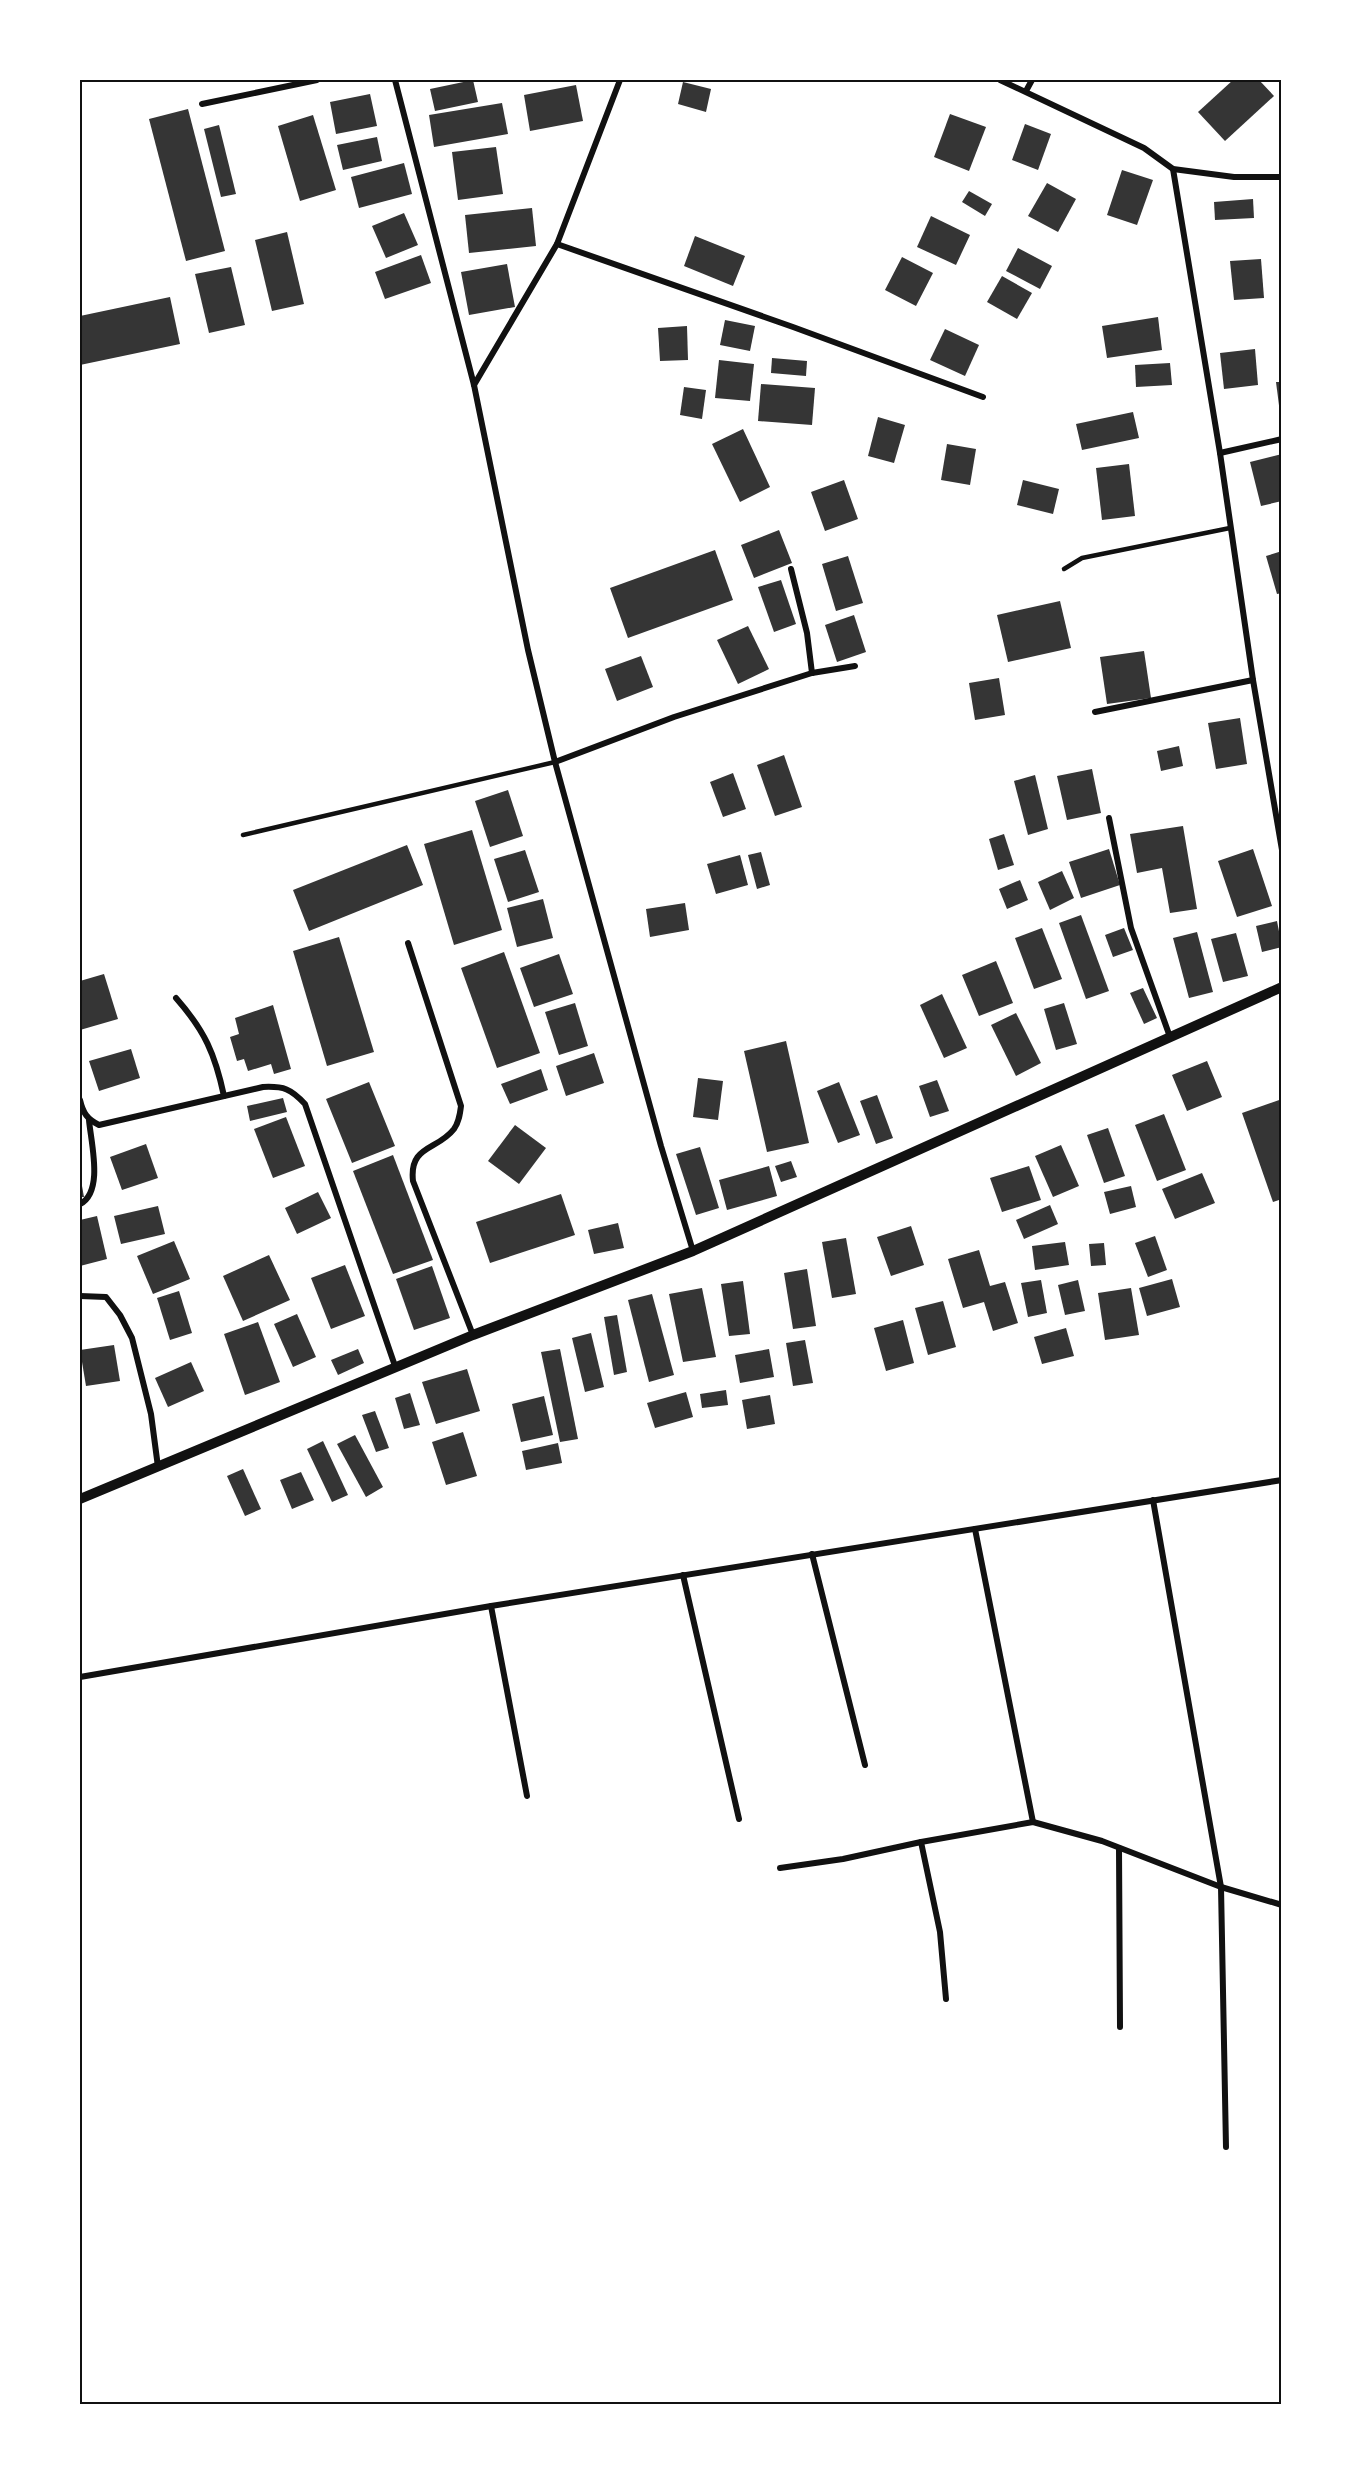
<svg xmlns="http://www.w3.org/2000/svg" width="1361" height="2484" viewBox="0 0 1361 2484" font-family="'Open Sans',sans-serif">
<rect width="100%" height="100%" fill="#fff"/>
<g fill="#353535">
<path d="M473,80L478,102L435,111L430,89Z"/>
<path d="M1233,80H1259L1274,96L1225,141L1198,112Z"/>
<path d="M683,82L711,89L706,112L678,104Z"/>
<path d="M576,85L583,121L530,131L524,95Z"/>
<path d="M370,94L377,126L336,134L330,102Z"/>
<path d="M502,103L508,134L434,147L429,115Z"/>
<path d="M188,109L225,251L186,261L149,119Z"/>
<path d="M950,114L986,127L969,171L934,157Z"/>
<path d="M313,115L336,190L300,201L278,126Z"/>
<path d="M1025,124L1051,134L1038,170L1012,160Z"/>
<path d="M219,125L236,194L221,197L204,129Z"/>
<path d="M377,137L382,161L343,170L337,145Z"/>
<path d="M496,147L503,194L458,200L452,152Z"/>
<path d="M404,163L412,194L359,208L351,177Z"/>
<path d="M1122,170L1153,180L1137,225L1107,215Z"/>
<path d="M1047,183L1076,199L1058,232L1028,216Z"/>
<path d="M969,191L992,204L985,216L962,202Z"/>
<path d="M1253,199L1254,218L1215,220L1214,202Z"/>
<path d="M532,208L536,246L469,253L465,215Z"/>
<path d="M404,213L418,245L386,258L372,226Z"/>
<path d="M931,216L970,235L956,265L917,247Z"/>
<path d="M287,232L304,304L272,311L255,240Z"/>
<path d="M695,236L745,256L733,286L684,266Z"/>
<path d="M1018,248L1052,266L1040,289L1006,271Z"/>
<path d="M421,255L431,283L385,299L375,272Z"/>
<path d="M902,257L933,273L916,306L885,290Z"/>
<path d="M1261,259L1264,298L1234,300L1230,261Z"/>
<path d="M507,264L515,307L469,315L461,272Z"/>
<path d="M231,267L245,325L209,333L195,274Z"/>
<path d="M1002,276L1032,293L1017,319L987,302Z"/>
<path d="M170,297L180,344L80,365V316Z"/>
<path d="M1158,317L1162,350L1107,358L1102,326Z"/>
<path d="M725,320L755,326L750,351L720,345Z"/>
<path d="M687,326L688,360L660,361L658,328Z"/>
<path d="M945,329L979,345L965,376L930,360Z"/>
<path d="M1255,349L1258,385L1224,389L1220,353Z"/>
<path d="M772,358L807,361L806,376L771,373Z"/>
<path d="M719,360L754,364L750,401L715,398Z"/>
<path d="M1170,363L1172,385L1136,387L1135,365Z"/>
<path d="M1276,382H1282V413H1280Z"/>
<path d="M761,384L815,388L812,425L758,421Z"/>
<path d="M684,387L706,390L702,419L680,415Z"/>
<path d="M1133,412L1139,438L1082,450L1076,424Z"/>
<path d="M878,417L905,425L894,463L868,456Z"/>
<path d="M743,429L770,487L740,502L712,444Z"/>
<path d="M947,444L976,449L970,485L941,480Z"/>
<path d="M1282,454V501L1261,506L1250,462Z"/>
<path d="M1129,464L1135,516L1102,520L1096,468Z"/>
<path d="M844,480L858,519L825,531L811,492Z"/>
<path d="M1023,480L1059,489L1053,514L1017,505Z"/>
<path d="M779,530L792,563L754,578L741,545Z"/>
<path d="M715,550L733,600L628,638L610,588Z"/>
<path d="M1282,551V593L1277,594L1266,556Z"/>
<path d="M848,556L863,603L836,611L822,564Z"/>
<path d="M781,580L796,624L774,632L758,587Z"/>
<path d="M1060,601L1071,648L1008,662L997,615Z"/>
<path d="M854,615L866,652L837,662L825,625Z"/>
<path d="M748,626L769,669L738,684L717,640Z"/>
<path d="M1144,651L1151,698L1107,704L1100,657Z"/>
<path d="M641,656L653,687L617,701L605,669Z"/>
<path d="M999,678L1005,715L975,720L969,683Z"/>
<path d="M1240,718L1247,764L1216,769L1208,723Z"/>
<path d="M1179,746L1183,766L1161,771L1157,751Z"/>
<path d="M784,755L802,807L775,816L757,765Z"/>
<path d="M1092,769L1101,813L1067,820L1057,776Z"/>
<path d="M733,773L746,809L723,817L710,782Z"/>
<path d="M1035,775L1048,829L1028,835L1014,781Z"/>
<path d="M508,790L523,836L490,847L475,801Z"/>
<path d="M1183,826L1197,909L1170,913L1162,868L1137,873L1130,834Z"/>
<path d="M472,830L502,930L454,945L424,844Z"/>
<path d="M1004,834L1014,865L998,870L989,839Z"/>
<path d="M407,845L423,885L309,931L293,890Z"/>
<path d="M1109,849L1120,885L1081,898L1069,862Z"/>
<path d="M1253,849L1272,906L1237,917L1218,861Z"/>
<path d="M525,850L539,892L508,902L494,859Z"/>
<path d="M761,852L770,885L757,889L748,855Z"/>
<path d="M740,855L748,885L716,894L707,864Z"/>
<path d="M1062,871L1074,898L1050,910L1038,882Z"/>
<path d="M1020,880L1028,900L1007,909L999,889Z"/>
<path d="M543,899L553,938L517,947L507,908Z"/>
<path d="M685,903L689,930L650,937L646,909Z"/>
<path d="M1081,915L1109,991L1086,999L1059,923Z"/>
<path d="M1277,921L1282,947L1262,952L1256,926Z"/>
<path d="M1042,928L1062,979L1034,989L1015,938Z"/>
<path d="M1124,928L1133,950L1113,957L1105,935Z"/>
<path d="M1197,932L1213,992L1189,998L1173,938Z"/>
<path d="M1236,933L1248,976L1223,982L1211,939Z"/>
<path d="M339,937L374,1052L327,1066L293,951Z"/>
<path d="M504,952L540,1053L497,1068L461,968Z"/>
<path d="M559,954L573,994L534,1007L520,968Z"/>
<path d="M996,961L1013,1003L979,1016L962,975Z"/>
<path d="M104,974L118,1019L80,1030V981Z"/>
<path d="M1143,988L1157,1018L1144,1024L1130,993Z"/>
<path d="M942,994L967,1048L944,1058L920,1005Z"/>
<path d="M575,1003L588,1046L559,1055L545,1012Z"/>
<path d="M1064,1003L1077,1044L1056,1050L1044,1009Z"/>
<path d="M273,1005L291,1069L274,1074L271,1064L248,1071L244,1059L237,1061L230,1037L239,1034L235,1018Z"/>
<path d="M1016,1013L1041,1063L1016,1076L991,1025Z"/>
<path d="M786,1041L809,1143L767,1152L744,1051Z"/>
<path d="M131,1049L140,1078L99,1091L89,1061Z"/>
<path d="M594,1053L604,1083L566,1096L556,1066Z"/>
<path d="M1207,1061L1222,1097L1187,1111L1172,1075Z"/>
<path d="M541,1069L548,1090L510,1104L501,1084Z"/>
<path d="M698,1078L723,1081L718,1120L693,1117Z"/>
<path d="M937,1080L949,1111L930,1117L919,1086Z"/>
<path d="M369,1082L395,1146L352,1163L326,1099Z"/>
<path d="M839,1082L860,1135L838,1143L817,1091Z"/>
<path d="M877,1095L893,1138L876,1144L860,1101Z"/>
<path d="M283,1098L287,1112L250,1121L247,1106Z"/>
<path d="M1282,1099V1199L1273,1202L1242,1113Z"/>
<path d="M1164,1114L1186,1170L1157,1181L1135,1125Z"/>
<path d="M286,1117L305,1166L273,1178L254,1129Z"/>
<path d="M515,1125L546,1148L519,1184L488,1161Z"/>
<path d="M1108,1128L1125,1176L1104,1183L1087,1135Z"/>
<path d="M146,1144L158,1178L122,1190L110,1157Z"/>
<path d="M1061,1145L1079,1186L1053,1197L1035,1156Z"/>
<path d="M700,1147L719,1208L696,1215L676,1154Z"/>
<path d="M393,1155L433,1260L393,1274L353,1171Z"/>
<path d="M791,1161L797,1177L781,1182L775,1166Z"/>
<path d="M769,1166L777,1196L727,1210L719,1180Z"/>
<path d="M1029,1166L1041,1200L1002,1212L990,1178Z"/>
<path d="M1202,1173L1215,1203L1175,1219L1162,1189Z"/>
<path d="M80,1175L84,1197H80Z"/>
<path d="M1131,1186L1136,1207L1110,1214L1104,1192Z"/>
<path d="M318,1192L331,1218L297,1234L285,1208Z"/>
<path d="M561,1194L575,1235L490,1263L476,1222Z"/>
<path d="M1050,1205L1058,1224L1024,1239L1016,1220Z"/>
<path d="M158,1206L165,1234L121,1244L114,1216Z"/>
<path d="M97,1216L107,1259L80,1266V1220Z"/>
<path d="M618,1223L624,1248L594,1254L588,1230Z"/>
<path d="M911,1226L924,1265L891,1276L877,1237Z"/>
<path d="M1155,1236L1167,1270L1148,1277L1135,1243Z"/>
<path d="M846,1238L856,1294L832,1298L822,1242Z"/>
<path d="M174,1241L190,1279L153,1294L137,1256Z"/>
<path d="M1065,1242L1069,1265L1035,1270L1032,1246Z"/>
<path d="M1104,1243L1106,1265L1091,1266L1089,1244Z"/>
<path d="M979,1250L990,1286L1005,1282L1018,1323L993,1331L984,1302L963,1308L948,1259Z"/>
<path d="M269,1255L290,1300L243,1321L223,1276Z"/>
<path d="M345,1265L365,1316L331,1329L311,1278Z"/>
<path d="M432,1266L450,1318L414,1330L396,1279Z"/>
<path d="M807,1269L816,1326L793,1329L784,1273Z"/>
<path d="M1172,1279L1180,1307L1147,1316L1139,1288Z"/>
<path d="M1041,1280L1047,1313L1028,1317L1021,1283Z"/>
<path d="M1078,1280L1085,1311L1065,1315L1058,1285Z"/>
<path d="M743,1281L750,1334L729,1336L721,1284Z"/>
<path d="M702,1288L716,1357L683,1362L669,1294Z"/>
<path d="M1131,1288L1139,1335L1105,1340L1098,1293Z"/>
<path d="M179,1291L192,1333L170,1340L157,1298Z"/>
<path d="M652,1294L674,1375L649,1382L628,1300Z"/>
<path d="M943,1301L956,1347L928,1355L915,1308Z"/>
<path d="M297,1314L316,1357L293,1367L274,1324Z"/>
<path d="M617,1315L627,1372L614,1375L604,1317Z"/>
<path d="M903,1320L914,1363L886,1371L874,1328Z"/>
<path d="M258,1322L280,1382L245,1395L224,1334Z"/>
<path d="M1066,1328L1074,1356L1042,1364L1034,1337Z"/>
<path d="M591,1333L604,1387L585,1392L572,1338Z"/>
<path d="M805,1340L813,1383L793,1386L786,1343Z"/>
<path d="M114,1345L120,1381L86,1386L80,1350Z"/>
<path d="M358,1349L364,1363L338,1375L331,1360Z"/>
<path d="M560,1349L578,1439L560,1442L541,1352Z"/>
<path d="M769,1349L774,1377L740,1383L735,1355Z"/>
<path d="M191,1362L204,1391L168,1407L155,1378Z"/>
<path d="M467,1369L480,1411L436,1424L422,1382Z"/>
<path d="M726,1390L728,1405L702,1408L700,1394Z"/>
<path d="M686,1392L693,1417L655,1428L647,1403Z"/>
<path d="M410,1393L420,1425L404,1429L395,1398Z"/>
<path d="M770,1395L775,1424L747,1429L742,1400Z"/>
<path d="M544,1396L553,1435L521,1442L512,1404Z"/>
<path d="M375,1411L389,1448L376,1452L362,1415Z"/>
<path d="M463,1432L477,1476L446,1485L432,1442Z"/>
<path d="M355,1435L383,1487L366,1497L337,1444Z"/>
<path d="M323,1441L348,1495L332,1502L307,1449Z"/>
<path d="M558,1443L562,1463L526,1470L522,1451Z"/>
<path d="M243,1469L261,1509L245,1516L227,1476Z"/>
<path d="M301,1472L314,1500L292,1509L280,1480Z"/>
</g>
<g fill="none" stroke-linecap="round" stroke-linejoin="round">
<g stroke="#111" stroke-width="4.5">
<path d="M1064,569L1082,558L1230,528"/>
<path d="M243,835L555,762"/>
</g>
<g stroke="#111" stroke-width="6">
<path d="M395,80L474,385L528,650L555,762L661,1146L693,1251"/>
<path d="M1000,80L1144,148L1173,169L1234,177H1282"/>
<path d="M1026,91L1032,80"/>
<path d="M202,104L317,80"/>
<path d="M1173,169L1220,453L1253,680L1282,850"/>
<path d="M557,244L793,327L983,397"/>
<path d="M474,385L557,244L620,80"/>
<path d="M1220,453L1282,439"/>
<path d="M791,569L807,633L812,673"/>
<path d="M1095,712L1253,680"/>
<path d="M555,762L674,717L812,673L855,666"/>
<path d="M1109,818L1131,928L1170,1037"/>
<path d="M408,943L461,1106C460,1114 459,1122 454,1129C437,1151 409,1145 413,1181L473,1335"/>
<path d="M176,998C205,1031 215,1054 224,1096"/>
<path d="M80,1100C83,1113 87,1119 99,1125L263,1087C284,1086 291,1089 305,1104L395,1366"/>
<path d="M80,1204C104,1192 91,1143 89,1120"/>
<path d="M80,1296L106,1297L120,1315L132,1338L151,1414L158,1467"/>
<path d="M1153,1500L1221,1887L1226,2147"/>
<path d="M975,1529L1033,1822"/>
<path d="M812,1554L865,1765"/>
<path d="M683,1575L739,1819"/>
<path d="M491,1606L527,1796"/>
<path d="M80,1677L491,1606L1282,1480"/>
<path d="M921,1842L940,1932L946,1999"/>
<path d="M1119,1848L1120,2027"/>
<path d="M780,1868L843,1859L921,1842L1033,1822L1102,1841L1221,1887L1282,1905"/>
</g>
<path stroke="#111" stroke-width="10" d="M80,1499L473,1335L693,1251L1282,987"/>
</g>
<rect width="1361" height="2484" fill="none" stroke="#ffffff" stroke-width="162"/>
<rect x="81" y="81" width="1199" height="2322" fill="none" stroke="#111" stroke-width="2"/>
</svg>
